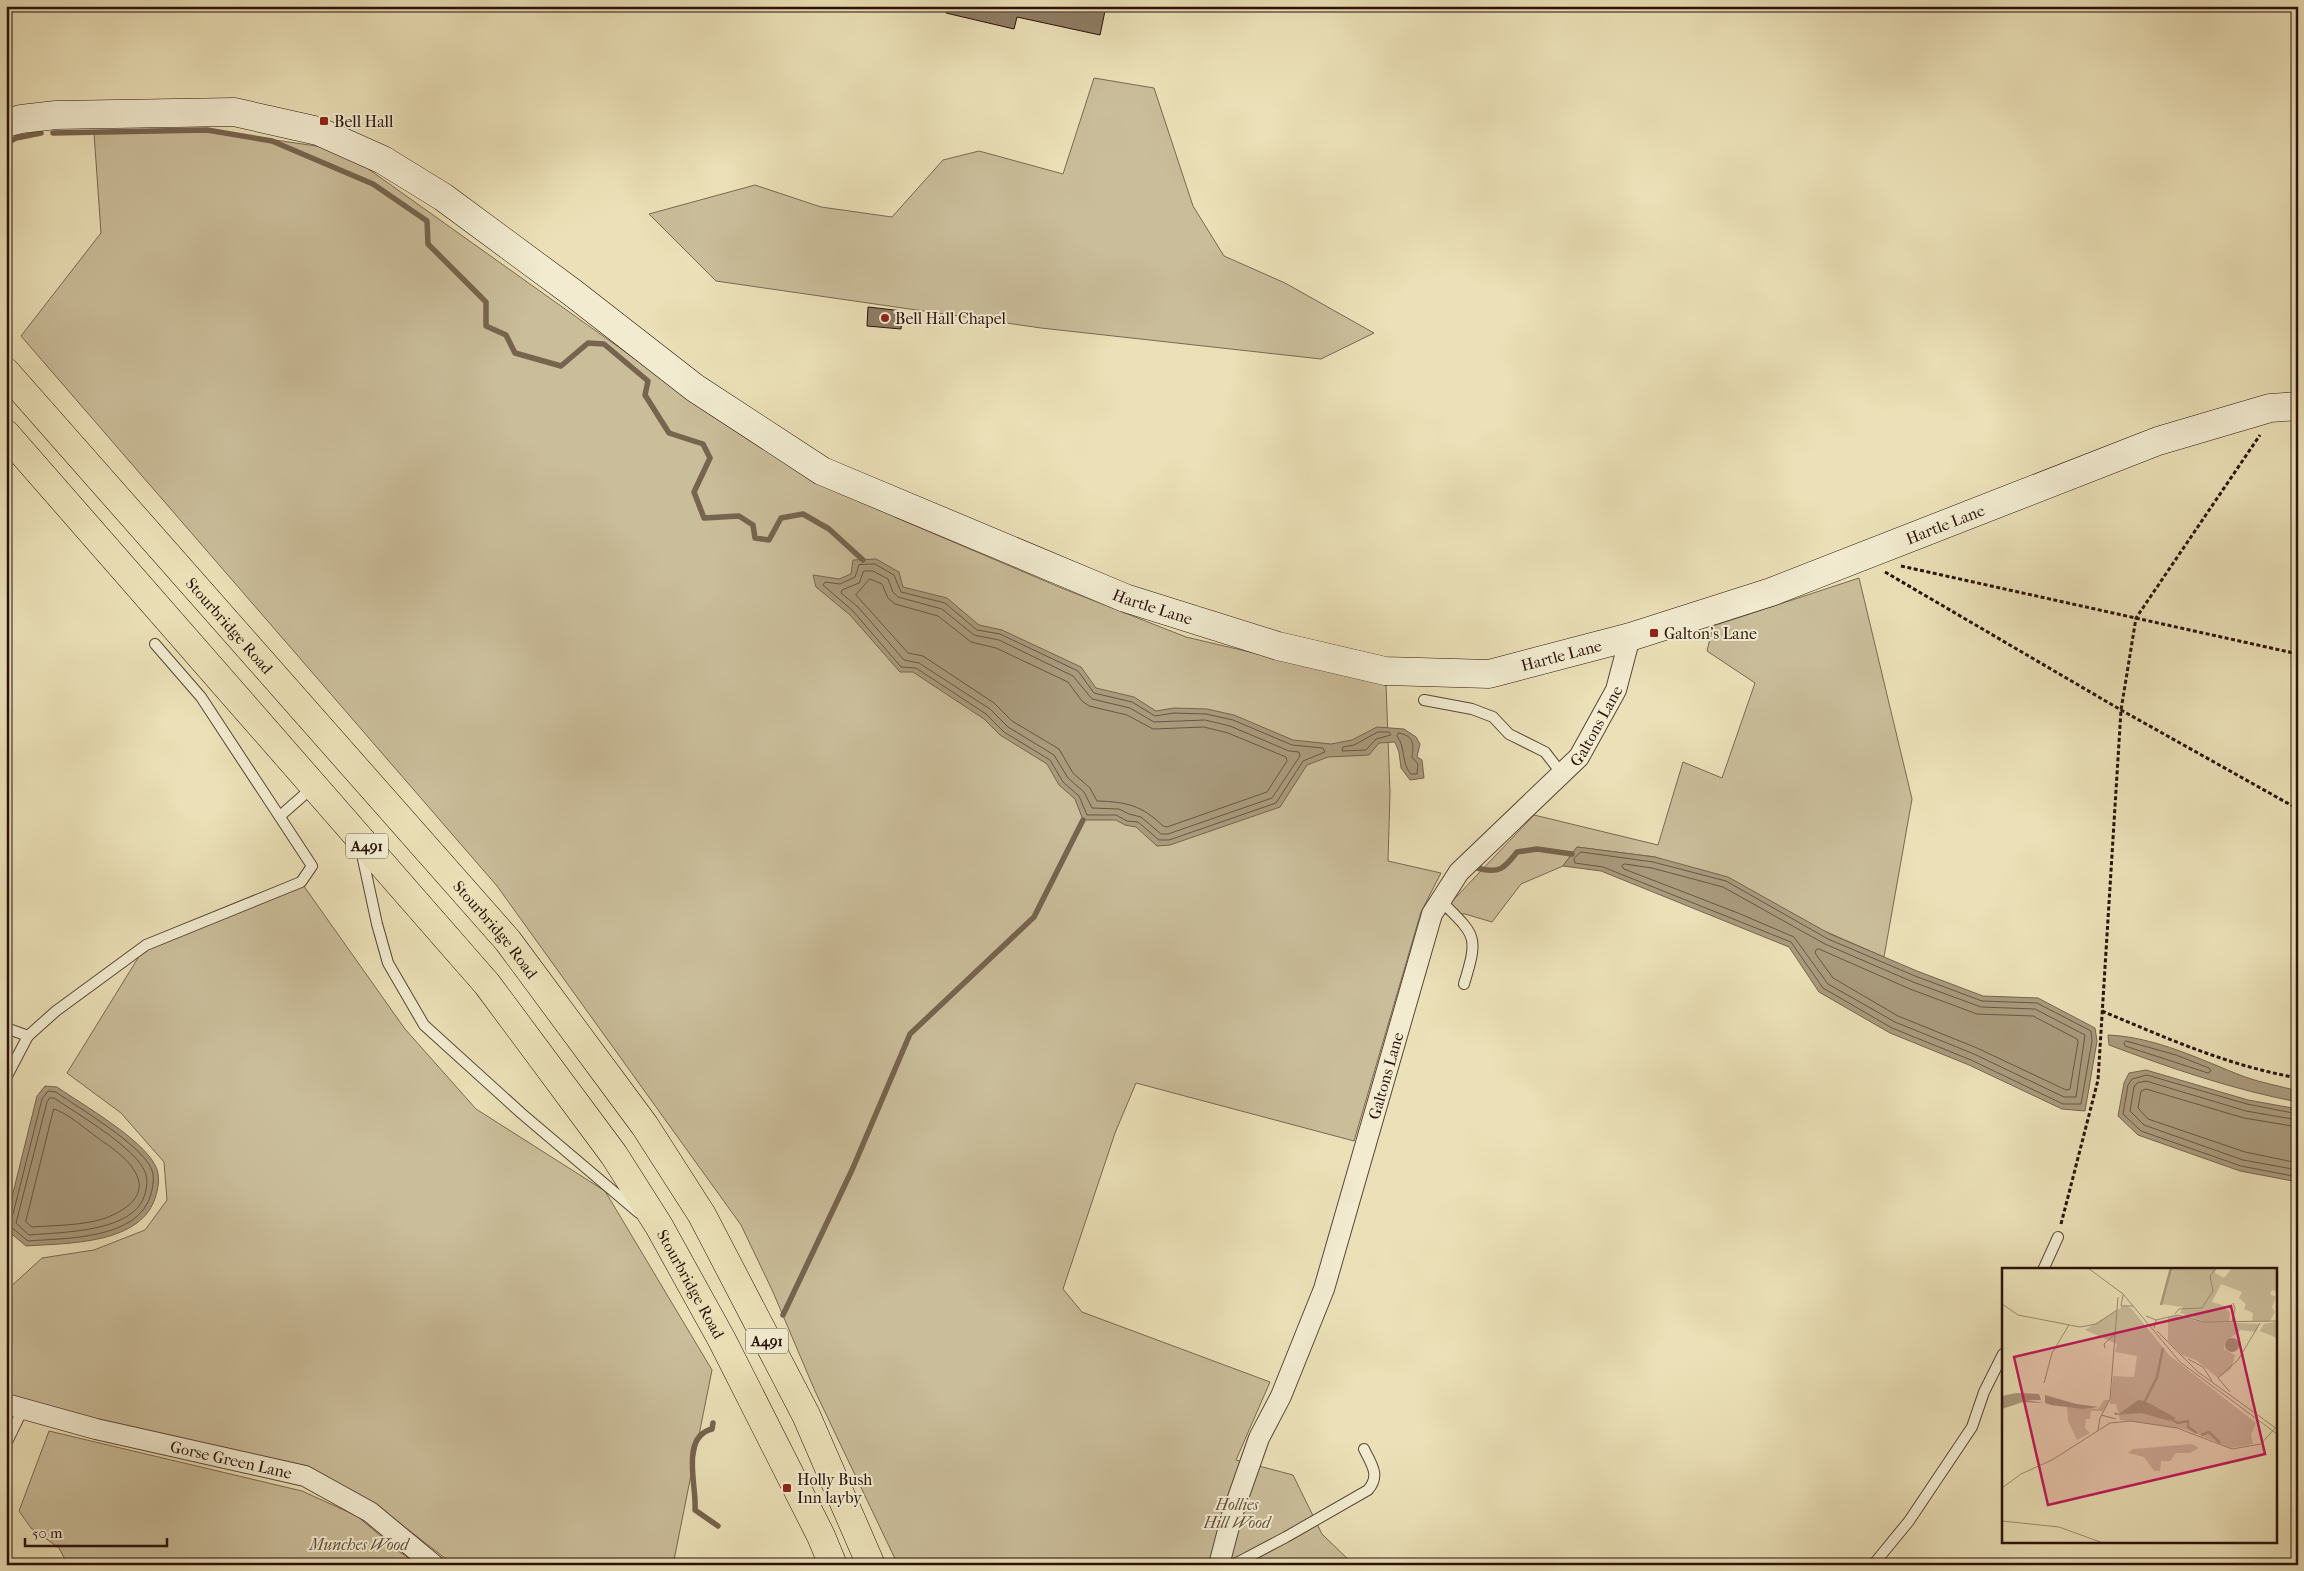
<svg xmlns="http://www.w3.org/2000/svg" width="2304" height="1571" viewBox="0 0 2304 1571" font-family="'IM FELL French Canon',serif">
<rect width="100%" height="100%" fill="#ebe0b7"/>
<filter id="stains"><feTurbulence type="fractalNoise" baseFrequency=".004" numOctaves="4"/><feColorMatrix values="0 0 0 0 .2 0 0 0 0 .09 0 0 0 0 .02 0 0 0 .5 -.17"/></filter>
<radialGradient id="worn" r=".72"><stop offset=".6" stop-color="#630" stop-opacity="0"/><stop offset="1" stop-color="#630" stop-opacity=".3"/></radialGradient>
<g fill="#cabd9a" stroke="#7a6852">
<path d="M1094,78L1154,88L1193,206L1224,256L1285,283L1374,333L1321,359L1041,328L716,281L649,214L755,185L821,207L892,217L943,160L979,151L1063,174Z"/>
<path d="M207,130L323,147L367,168L669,383L760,445L897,518L1059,587L1186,637L1386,684L1390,793L1388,861L1441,873L1421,912L1354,1141L1136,1083L1115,1133L1063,1289L1082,1312L1270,1382L1236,1460L1293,1475L1322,1534L1354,1565H898L815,1391L773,1292L741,1225L497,886L21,336L101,233L94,133Z"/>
<path d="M1859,578L1912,799L1884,957L1655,857L1577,847L1563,866L1521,884L1492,922L1465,914H1440L1534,815L1658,845L1683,762L1722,778L1755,683L1707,651L1713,626Z"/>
<path d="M301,882L405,1029L476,1109L605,1191L712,1370L673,1565H459L450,1562L380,1508L98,1420L6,1396V1291L42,1258L94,1250L145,1230L167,1200L164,1162L121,1113L67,1073L146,945Z"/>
<path d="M49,1431L302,1491L357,1516L401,1553L421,1565H68L59,1548L31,1528L19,1511Z"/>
</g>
<g fill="#a99a7c" stroke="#76644e">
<path d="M876,559L899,572L903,587L947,598L979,625L1002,630L1081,667L1096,688L1134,697L1156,711L1174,708L1207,709L1234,715L1293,740L1331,744L1352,740L1377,727L1404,729L1416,737L1420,744L1417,757L1422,760L1424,778L1410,780L1401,768L1399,752L1395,742L1379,743L1369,755L1328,757L1307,765L1280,807L1170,845L1157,846L1136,827L1125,825L1116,820H1083L1075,799L1059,785L1047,764L1000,735L984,719L913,672H900L850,615L816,587L813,575L839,579L851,574L853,560Z"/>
<path d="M1577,847L1655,857L1728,877L1830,934L1917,971L1983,996L2038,998L2095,1028L2097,1041L2085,1111L2062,1109L1969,1065L1890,1033L1819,992L1789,947L1601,871L1563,866Z"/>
<path d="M2108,1035C2156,1037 2201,1060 2245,1077C2262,1083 2280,1086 2298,1091V1102C2234,1090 2170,1068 2109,1045Z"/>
<path d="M2146,1070L2248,1100L2298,1109V1182L2240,1171L2138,1135L2118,1116L2124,1083L2129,1073Z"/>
<path d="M45,1086L57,1087C83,1105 141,1138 155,1165C160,1174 159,1186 156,1195C143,1245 67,1243 26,1246L7,1230L6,1221L37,1096Z"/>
</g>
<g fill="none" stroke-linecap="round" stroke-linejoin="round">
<g stroke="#695643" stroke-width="1">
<path d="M875,564L894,575L901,592L945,603L977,630L1000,634L1078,671L1094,693L1132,702L1155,716L1174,713L1206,714L1233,720L1292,745L1323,748L1325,752L1303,761L1276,803L1169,840H1159L1138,822L1127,821L1116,815H1087L1079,796L1063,782L1050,760L1004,732L986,714L916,668L901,667L853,611L823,585L825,582L840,584L855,577L859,565Z"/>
<path d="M864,571H873L888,579L893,592L898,597L942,609L974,635L999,640L1073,676L1092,699L1130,708L1154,722L1205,720L1230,726L1289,751L1299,752L1300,756L1272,798L1168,834H1161L1141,817L1129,814L1119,809L1092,808L1084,792L1068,778L1054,755L1008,727L990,709L919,663L904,660L858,607L841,593L842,590L859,583Z"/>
<path d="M870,579L882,584L888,598L895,604L938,616L971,642L996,648L1068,682L1082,701L1089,706L1127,715L1153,729L1204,727L1228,733L1286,757L1287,761L1267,792L1167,827L1163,826C1141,805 1127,802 1097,801L1090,788L1073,773L1059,749L1012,721L994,703L923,656L908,653L856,595Z"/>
<path d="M1378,732H1389L1391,735L1376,739L1366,750L1342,751L1343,747L1354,745Z"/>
<path d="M1399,733C1414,736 1414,744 1412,757L1418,764L1417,774H1411C1401,764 1406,747 1397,736Z"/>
<path d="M1581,852L1653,862L1726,881L1828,939L1915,976L1982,1001L2037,1003L2091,1031L2092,1041L2081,1104H2063L1971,1060L1892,1028L1823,988L1791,942L1603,867L1575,863L1574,859Z"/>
<path d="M1625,864L1652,868L1723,887L1825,944L1913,982L1981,1007L2035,1009L2085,1035L2076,1097H2064L1974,1054L1895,1022L1828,984L1794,937L1738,913L1624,869L1622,866Z"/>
<path d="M1819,949L1910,989L1977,1014L2033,1016L2077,1039L2078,1042L2070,1089L2066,1090L1977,1048L1898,1016L1833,978L1815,953L1816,950Z"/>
<path d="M2126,1041L2176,1055L2209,1068L2211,1071L2208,1073L2125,1046L2124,1043Z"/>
<path d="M50,1098H54C76,1113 136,1148 145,1172C148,1179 147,1186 145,1194C135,1233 60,1232 29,1235L16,1223L47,1102Z"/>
<path d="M54,1109C68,1113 89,1132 102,1141C131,1160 162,1190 115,1214C93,1226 56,1225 32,1227L26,1222Z"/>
<path d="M2298,1114L2247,1104L2147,1075L2132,1079L2128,1085L2123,1114L2141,1131L2241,1166L2298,1177"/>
<path d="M2298,1120L2246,1111L2146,1081L2137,1083L2134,1087L2130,1111L2144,1125L2243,1160L2298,1170"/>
<path d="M2298,1127L2244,1118L2146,1089L2141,1091L2138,1108L2148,1119L2245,1152L2298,1163"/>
<path d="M6,1218L11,1217L13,1214L42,1099L48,1091L56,1092C80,1109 139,1143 151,1168C155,1176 153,1186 151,1194C139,1240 65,1238 28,1241L11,1227L6,1226"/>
</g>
<g stroke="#76644e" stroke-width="5.5">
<path d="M53,133L207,130L272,141L373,184L427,221L428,244L486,302V326L506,335L515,353L561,366L588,343L604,344L648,381L645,395L669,433L703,444L710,458L694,492L704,518L739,516L753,525L755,538L769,540L781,518L803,514L829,529L863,560"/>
<path d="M6,144L16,138L41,133"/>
<path d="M1477,868C1499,874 1504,869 1517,852L1537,849L1572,854"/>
<path d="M783,1315L852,1170L910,1034L1034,917L1083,820"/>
<path d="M713,1423L712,1429C680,1437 697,1486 695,1510L718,1526"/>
</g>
</g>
<g fill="#8e7d64" stroke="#29120a">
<path d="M946,6H1106L1100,35L1017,17L1014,29L946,13Z"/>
<path d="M868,307L903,311L901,329L867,326Z"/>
</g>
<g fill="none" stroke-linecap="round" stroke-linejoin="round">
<defs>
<g id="lane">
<path d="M1424,700L1472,709L1493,717L1509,734L1545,752L1562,774"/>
<path d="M280,816L313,787"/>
<path d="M361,850L377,924L388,963L424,1025L521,1113L639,1213"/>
<path d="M1441,901C1476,936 1479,935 1464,984"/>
<path d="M6,1028L28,1036"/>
<path d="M6,1078L28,1036L56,1011L146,945L301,882L312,866L201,697L155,644"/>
<path d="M2043,1270L2058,1237"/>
<path d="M6,1444L23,1409"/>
<path d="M1233,1565L1286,1537L1368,1490C1381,1475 1371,1464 1364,1449"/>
<path d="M1873,1565L1909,1521L1972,1427L1984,1392L2003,1354"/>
</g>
<g id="street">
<path id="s1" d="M6,1404L96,1429L305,1476L370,1512L434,1565"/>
<path id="s2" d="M1219,1565L1232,1515L1259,1438L1281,1396L1324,1289L1432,914L1459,872L1579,757L1616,690L1630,637"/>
</g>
<g id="secondary">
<path id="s3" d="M6,123L21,119L56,115L234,112L318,131L383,160L443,197L573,293L695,388L822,471L1125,598L1278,646L1385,671L1489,674L1630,637L1771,592L2158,441L2270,408L2298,406"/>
</g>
<g id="highway">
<path id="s4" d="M6,372L508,941L645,1126L702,1215L806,1415L871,1565"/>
<path id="s5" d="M6,434L487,984L614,1155L659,1226L722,1340L821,1536L833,1565"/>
</g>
</defs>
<use href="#lane" stroke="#5a4635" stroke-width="12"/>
<use href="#street" stroke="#5a4635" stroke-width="22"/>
<use href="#secondary" stroke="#29120a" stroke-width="29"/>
<use href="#highway" stroke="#29120a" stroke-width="29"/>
<g stroke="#29120a" stroke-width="3" stroke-dasharray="4 2.5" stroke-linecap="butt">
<path d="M1901,566L2298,654"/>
<path d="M1885,572L2121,710L2298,809"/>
<path d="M2102,1011C2166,1038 2229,1066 2298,1078"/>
<path d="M2061,1224L2098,1080L2121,710L2136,618L2260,435"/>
</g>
<use href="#lane" stroke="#f2ebd0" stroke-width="10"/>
<use href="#street" stroke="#f2ebd0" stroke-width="20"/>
<use href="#secondary" stroke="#f2ebd0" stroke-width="28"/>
<use href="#highway" stroke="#ebe0b7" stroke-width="28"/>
</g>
<g fill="#8f2418" stroke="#f2ebd0" stroke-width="2">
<rect x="319" y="116" width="10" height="10" rx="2.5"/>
<circle cx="885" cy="318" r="5"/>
<rect x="1649" y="628" width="10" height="10" rx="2.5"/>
<rect x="782" y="1483" width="10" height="10" rx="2.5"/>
</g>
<g text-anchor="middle" stroke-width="4" stroke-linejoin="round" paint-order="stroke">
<g fill="#f2ebd0" stroke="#655345" stroke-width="1">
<rect x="346" y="833.5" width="42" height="25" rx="4"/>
<rect x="746" y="1328.5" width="42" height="25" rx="4"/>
</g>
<g font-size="15" font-weight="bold" fill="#29120a">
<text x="367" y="851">A491</text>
<text x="767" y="1346">A491</text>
</g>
<g font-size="16" fill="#29120a" stroke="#f2ebd0" text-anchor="start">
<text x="334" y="127">Bell Hall</text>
<text x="895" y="324">Bell Hall Chapel</text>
<text x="1664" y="639">Galton's Lane</text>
<text x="797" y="1485">Holly Bush<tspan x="797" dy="18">Inn layby</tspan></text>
</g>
<g font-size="16" fill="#29120a" stroke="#f2ebd0">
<text dy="6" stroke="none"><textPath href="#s3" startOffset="2108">Hartle Lane</textPath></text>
<text dy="6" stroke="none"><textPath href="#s3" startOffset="1282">Hartle Lane</textPath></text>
<text dy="6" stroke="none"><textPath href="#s4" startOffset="338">Stourbridge Road</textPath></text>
<text dy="6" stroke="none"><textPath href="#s3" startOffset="1702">Hartle Lane</textPath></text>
<text dy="6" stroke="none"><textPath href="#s2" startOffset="938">Galtons Lane</textPath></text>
<text dy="6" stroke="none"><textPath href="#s4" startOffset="742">Stourbridge Road</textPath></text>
<text dy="6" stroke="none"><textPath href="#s2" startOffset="518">Galtons Lane</textPath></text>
<text dy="6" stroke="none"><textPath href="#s5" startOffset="1094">Stourbridge Road</textPath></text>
<text dy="6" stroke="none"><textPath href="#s1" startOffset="232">Gorse Green Lane</textPath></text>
</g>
<g font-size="16" font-style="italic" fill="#614e3c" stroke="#f2ebd0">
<text x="1237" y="1510">Hollies<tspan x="1237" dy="18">Hill Wood</tspan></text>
<text x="359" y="1550">Munches Wood</text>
</g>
</g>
<g transform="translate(2002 1268)">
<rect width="275" height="275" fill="#ebe0b7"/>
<path d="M168,0H214L213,5L222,10L230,0H275V24L270,22L268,26L274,29L270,39L273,44L268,53H250L251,45L242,41L244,36L237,30L240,24L219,16L210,34L220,37L228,45L227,53H202L178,45L181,39L159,36ZM123,37L130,41L167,87L254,155L249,167L251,176L229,180L182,161L118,152L114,136H108L111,108L132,109L135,88L113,84L115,76L83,62ZM175,48L194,53L257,56L254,64L239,62L223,74L222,81L233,87L229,101L216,110L194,92L180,87L166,73V49ZM275,54V70L258,63L262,56ZM102,132H108L101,143H89L88,151H84L83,160L88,165L75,172L66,153L65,137L96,141ZM190,176L197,180L188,185H174L168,193H159L158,203H152L142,189L126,185L131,181Z" fill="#cabd9a"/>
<path d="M223 77a7 7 0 1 1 14 0a7 7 0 1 1-14 0ZM14,125L37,126L39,132H25L42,135L21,134L0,141V128ZM43,127L74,136L97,139L81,141L49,137L43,135ZM136,132L143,133L174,150L168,153L139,145L113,147L112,144L117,146Z" fill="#a99a7c"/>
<path fill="none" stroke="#a99a7c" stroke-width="2.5" d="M159,37L169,0M143,133L155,109L161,80M170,152L176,155L186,153V159L195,165M199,167L207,164L218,175"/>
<path fill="none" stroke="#9d8e72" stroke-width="1" d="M86,0L121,26L178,94L275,166M121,27L119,38H131M0,36L16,47L78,59L94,56L115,42M173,46L177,41L200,40L211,23L208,8L214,0M144,48L154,52L152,60M154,52L176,47L202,54L275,53M230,54L233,40L231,35M155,63L196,104L275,161M103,80L102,76L114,65M186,91L201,99L210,113M42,115L50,85L67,57M228,124L216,110L236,92L258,55M99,147L114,151M96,162L98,150L108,131L116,29M0,220L19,206L50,192L108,155L129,153L175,160L230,181L259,176L273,160M0,253L57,259L101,275"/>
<path fill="#c2185b" fill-opacity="0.15" stroke="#c2185b" stroke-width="2.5" d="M229,38L263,186L46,237L12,89Z"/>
<rect width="275" height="275" fill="none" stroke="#29120a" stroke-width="2.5"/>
</g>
<rect width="2304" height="1571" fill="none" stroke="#ebe0b7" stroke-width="25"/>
<rect x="8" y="8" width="2289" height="1556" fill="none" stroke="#29120a" stroke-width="2.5"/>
<rect x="12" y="12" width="2279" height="1546" fill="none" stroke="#29120a"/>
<path d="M25 1538v8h142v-8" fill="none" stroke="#29120a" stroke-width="2.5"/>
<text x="32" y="1538" font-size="15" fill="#29120a" stroke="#f2ebd0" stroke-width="4" paint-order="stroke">50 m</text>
<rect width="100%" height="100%" filter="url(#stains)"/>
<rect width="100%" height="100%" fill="url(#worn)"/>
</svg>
